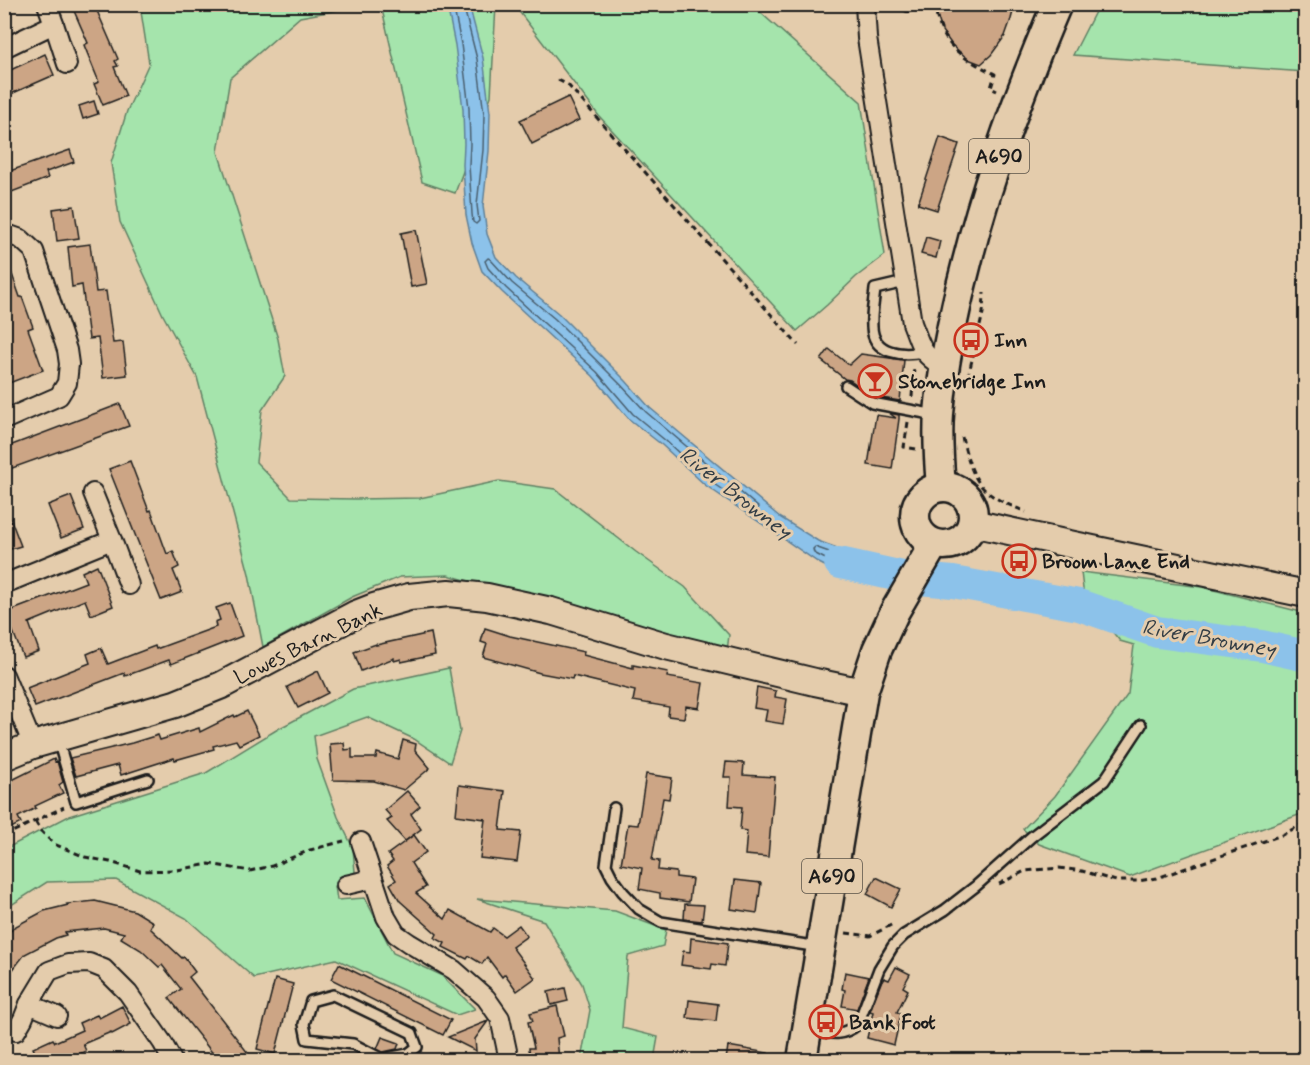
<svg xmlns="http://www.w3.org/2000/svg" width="1310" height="1065" viewBox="0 0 1310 1065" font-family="Mynerve,sans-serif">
<rect width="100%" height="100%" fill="#e4ccac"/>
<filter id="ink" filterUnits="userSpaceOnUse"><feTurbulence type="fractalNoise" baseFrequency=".0167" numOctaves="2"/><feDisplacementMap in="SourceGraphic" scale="12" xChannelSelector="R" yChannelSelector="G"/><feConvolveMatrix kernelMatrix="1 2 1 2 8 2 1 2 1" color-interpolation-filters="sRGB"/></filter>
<g filter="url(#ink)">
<g fill="#a5e4ac" stroke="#608064" stroke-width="1.5">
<path d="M1099,4L1305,5V72L1073,55Z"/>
<path d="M140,5H366L300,17L230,78L218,152L278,339L285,376L262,410L256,462L291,498L356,499L420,498L499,481L555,489L636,552L685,587L729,635L727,651L718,645L713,649L663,637L448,575L400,577L352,597L263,647L249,574L197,377L163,315L120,222L111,163L127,111L149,63Z"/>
<path d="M381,5H496L491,96L455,193L422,182Z"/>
<path d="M514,5H752L861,102L885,255L856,277L827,305L797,331L599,116Z"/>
<path d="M1081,572L1202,587L1305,613L1304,813L1130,877L1039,844L1023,829L1055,796L1128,694L1134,645L1120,641L1084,597Z"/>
<path d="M449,668L460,731L450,763L414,739L367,717L314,736L317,759L338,817L353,848L355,872L335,886L337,900L365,898L393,953L441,975L475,1009L457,1015L336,959L254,978L186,918L116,880L47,882L5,909V849L69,816L206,773L278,729L353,689Z"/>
<path d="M477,899L615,911L666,930L663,946L628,956L622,1028L658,1037L654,1060H581L590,1010L582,984L544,921Z"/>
</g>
<path fill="#8cc2ea" stroke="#5f8098" stroke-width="1.5" d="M447,5H469L483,58L490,113L489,151L483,206L487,234L496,257L516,278L559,314L626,381L650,408L781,518L818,541L851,553L884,561L876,584L852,580L819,563L705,485L662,445L629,419L593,376L502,292L482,271L472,243L466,215L463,165L464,144L463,109L455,45Z"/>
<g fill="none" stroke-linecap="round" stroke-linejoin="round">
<g stroke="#495e6e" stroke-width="1.5">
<path d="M453,4L461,44L469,108L470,144L469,165L472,214L473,222L476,224L479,221L477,205L483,150L484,114L477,59L463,4"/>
<path d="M488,258L490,259L512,283L555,319L621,385L646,412L758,507V511L755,512L708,480L666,441L633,414L597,372L506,288L488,268L485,261Z"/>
<path d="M815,547L849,559L874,565L876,567L873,575L870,577L854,574L814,553L813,549Z"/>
</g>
<path stroke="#8cc2ea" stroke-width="32" d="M840,563L908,578L953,582L1079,605L1157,632L1262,646L1306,656"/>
</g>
<g fill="#cca585" stroke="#1c1c1c" stroke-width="1.5">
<path d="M71,4H94L118,59L115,61L118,66L114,67L126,96L103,105L94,84L99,82L84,45L88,43Z"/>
<path d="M936,4H1015L1011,19L1005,36L991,55L981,64L968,59L952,45L942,31L936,12Z"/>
<path d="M45,54L54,75L4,97V73Z"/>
<path d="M568,97L579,120L532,144L520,120Z"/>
<path d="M94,101L98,114L83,119L79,106Z"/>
<path d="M940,137L959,144L937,210L918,204Z"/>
<path d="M70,150L74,162L46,172L48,178L4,195V173Z"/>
<path d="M74,206L79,238L57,241L53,209Z"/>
<path d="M416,230L427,284L411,287L401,233Z"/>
<path d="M926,237L940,241L936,258L921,254Z"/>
<path d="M90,244L96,292L106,291L113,343L123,342L127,375L103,378L98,338L89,339L82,285L72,287L68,247Z"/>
<path d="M4,260H7L20,297H22L33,327L28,329L43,370L4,385Z"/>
<path d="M829,349L849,365L861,354L904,360L900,401L875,397L850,380L845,379L821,360Z"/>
<path d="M120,404L129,426L4,471V448Z"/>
<path d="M889,413L899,415V419L892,469L868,465L876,415L896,418Z"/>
<path d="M130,461L149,511L151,510L167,554L173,551L179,567L173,570L182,592L161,600L109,469Z"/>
<path d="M71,496L84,529L61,538L48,505Z"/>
<path d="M4,507H6L21,546L4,551Z"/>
<path d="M97,565L113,606L91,615L85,600L29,623L39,651L23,657L12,629L11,630L5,613L86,582L82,572Z"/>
<path d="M230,603L242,636L171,664L169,660L125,676L124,673L35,707L27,688L90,663L87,654L101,648L108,664L155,646L156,649L216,627L215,622L220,620L216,608Z"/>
<path d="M485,628L510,636L584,652L583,655L633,668V665L668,672L667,677L703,683L699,708L686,706L684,718L668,716L669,707L633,701L635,691L573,676L572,679L540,673L483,657L487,644L481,642Z"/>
<path d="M431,633L435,655L401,662V659L394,661V658L361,671L354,652L376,644V645Z"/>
<path d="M318,671L328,693L298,708L287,687Z"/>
<path d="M757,687L776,691L775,697L787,699L783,724L765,721L767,710L754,708Z"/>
<path d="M247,711L259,735L239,745L236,740L213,746L214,749L175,760L174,758L121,775L118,765L76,776L70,758L132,743L158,735L160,740L199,728L200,732L234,715L235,717Z"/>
<path d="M403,740L416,744L415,750L430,768L404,790L374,781L333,780L330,744L344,743L345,750L352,749V758H376L377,753L398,759Z"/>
<path d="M54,759L55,762L57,761L63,782L59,785L63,793L35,806L36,808L18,817L21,823L9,829L6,824H4V784Z"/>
<path d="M726,762L744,763L743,775L775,777L768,857L745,855L747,831L740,830L742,807L729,806L731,777H724Z"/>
<path d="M646,774L672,778L669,799L663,798L652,860L659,861L658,870L676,872V877L692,879L689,902L660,898V893L639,889L642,868L621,864L628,824L638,825Z"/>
<path d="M459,785L505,791L500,830L521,832L517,862L480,858L485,819L456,815Z"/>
<path d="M407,791L420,806L411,814L421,829L405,841L387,821L392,818L385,810Z"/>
<path d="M414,835L426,852L411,863L426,887L416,893L445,919L450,910L490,932L493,928L504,936L519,925L527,936L512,947L535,978L517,991L505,974L502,977L487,957L482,964L469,956L467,959L443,947L445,943L435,938L437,934L400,901L390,884L396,880L387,866L393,861L388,854Z"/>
<path d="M876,877L901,889L891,907L867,894Z"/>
<path d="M735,880L761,883L757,913L731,909Z"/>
<path d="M95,901L135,911L153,922L150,928L182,958L184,957L195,972L189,977L248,1053L238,1060H218L169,998L181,989L162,965L159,967L141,950L121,938L124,933L104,928L65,932L66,935L56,938L25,954L4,981V939L14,927L44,911L68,905L67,904Z"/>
<path d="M685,904L704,905L702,921L684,919Z"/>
<path d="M691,938L728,943L725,966L712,964L711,969L681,965L683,951L690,952Z"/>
<path d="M339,964L451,1020L443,1035L331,979Z"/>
<path d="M896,967L910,974L903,987L908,990L897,1012L901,1014L894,1045L867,1038L873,1012L870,1011L882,980H883L884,978L889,980Z"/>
<path d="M845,972L869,977L857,1009L842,1006L845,990L842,989Z"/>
<path d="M275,979L293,984L275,1054L257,1049Z"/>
<path d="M565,988L568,1001L551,1005L548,992Z"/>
<path d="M689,1000L718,1004L716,1021L687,1018Z"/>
<path d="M122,1006L131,1024L112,1034L111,1032L83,1044L86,1051L65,1060H39L33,1048L53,1039L55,1042L82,1030L79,1023L97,1015L99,1018Z"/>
<path d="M557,1006L564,1036L557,1038L559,1060H530L529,1048H534L528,1022L533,1021L530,1013Z"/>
<path d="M488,1021L475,1039L476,1051L448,1037Z"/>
<path d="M382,1037L399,1043L397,1049L383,1052L377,1049Z"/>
<path d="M728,1046L768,1053L767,1060H726Z"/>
</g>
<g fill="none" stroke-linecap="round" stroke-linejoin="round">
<defs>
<g id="lane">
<path d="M905,4L908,6"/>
<path d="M905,282L875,289C874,301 871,314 872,327C873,354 902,356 923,352"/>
<path d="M846,386L872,403L936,415"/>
<path d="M58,740L76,802L148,779"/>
<path d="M614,808L606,865L612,877L623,892L639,909L661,922L819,947"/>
<path d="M333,995L412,1033L417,1047L408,1054L382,1059L353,1044L307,1039L304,1024L311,1001Z"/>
<path d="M810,1029C829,1033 841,1038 858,1024L879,969L893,946L904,935L945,910L976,886L1031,837L1104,781L1141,725"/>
</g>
<g id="street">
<path d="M865,4L867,38L912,323C922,348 920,353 944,368"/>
<path d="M54,24L67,64"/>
<path d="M4,48L54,24L47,4"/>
<path d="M4,233L21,239L34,251L67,350L69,364L67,383L59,396L4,420"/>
<path d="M112,540L129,585"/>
<path d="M4,584L112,540L93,493"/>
<path d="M4,675L33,745"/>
<path d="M361,842L386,917L396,934L409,943L454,970L486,998L500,1018L509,1060"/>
<path d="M346,885L372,879"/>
<path d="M29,1004L57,1016"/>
<path d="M16,1031L23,1019L29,1004L49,971L68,964L89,963L104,969L128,993L162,1042L172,1060"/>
</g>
<g id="secondary">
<path d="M972,523L1097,550L1306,594"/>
<path d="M4,757L33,745L175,704L222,685L356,614L374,607L409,597L449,593L487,597L551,611L666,646L815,682L863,692"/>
</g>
<g id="primary">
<circle cx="944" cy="516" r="29"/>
<path d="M941,487C939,462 937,438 939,414C943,362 954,312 967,262C989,174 1021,88 1057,4"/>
<path d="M802,1060L863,692L877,650L895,611L934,544"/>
</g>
</defs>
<use href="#lane" stroke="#1c1c1c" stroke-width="14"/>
<use href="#street" stroke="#1c1c1c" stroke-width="22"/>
<use href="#secondary" stroke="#1c1c1c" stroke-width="30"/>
<use href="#primary" stroke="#1c1c1c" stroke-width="33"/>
<g stroke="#1c1c1c" stroke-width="3" stroke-dasharray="6 4.5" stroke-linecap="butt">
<path d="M934,4C941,46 959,56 995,74L991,88L997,91"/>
<path d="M558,80L568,85L798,345"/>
<path d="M968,377L983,313L984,293"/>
<path d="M912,397L914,368"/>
<path d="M908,422L904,447L916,449"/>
<path d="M962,437C966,454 972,477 984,489C995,500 1012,506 1026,512"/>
<path d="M35,821L40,830L54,844L85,857L110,862L140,871L177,870L209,864L250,871L272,866L310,850L344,841"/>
<path d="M4,836L64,807"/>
<path d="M999,884L1025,871L1059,868L1082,871L1116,881H1138L1157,878L1282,835L1306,822"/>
<path d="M846,933L870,936L895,923"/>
</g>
<use href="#lane" stroke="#e4ccac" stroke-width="9"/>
<use href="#street" stroke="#e4ccac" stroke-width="18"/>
<use href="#secondary" stroke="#e4ccac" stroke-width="26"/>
<use href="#primary" stroke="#e4ccac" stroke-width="28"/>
</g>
</g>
<defs>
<symbol id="bus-ring" viewBox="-11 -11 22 22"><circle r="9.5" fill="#e4ccac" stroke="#c8321e" stroke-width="1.5"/><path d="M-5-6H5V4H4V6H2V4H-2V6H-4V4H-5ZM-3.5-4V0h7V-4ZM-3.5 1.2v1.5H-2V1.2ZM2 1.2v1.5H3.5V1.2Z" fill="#c8321e"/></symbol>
<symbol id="bar-ring" viewBox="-11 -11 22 22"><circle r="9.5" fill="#e4ccac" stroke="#c8321e" stroke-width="1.5"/><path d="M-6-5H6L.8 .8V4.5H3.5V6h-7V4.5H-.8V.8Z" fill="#c8321e"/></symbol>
</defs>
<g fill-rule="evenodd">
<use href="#bus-ring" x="952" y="321" width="38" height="38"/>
<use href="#bar-ring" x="856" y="362" width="38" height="38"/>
<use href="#bus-ring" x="1000" y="542" width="38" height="38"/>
<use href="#bus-ring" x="807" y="1003" width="38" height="38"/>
</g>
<g text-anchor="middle" stroke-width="6" stroke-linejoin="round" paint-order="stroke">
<g fill="#e4ccac" stroke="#585147" stroke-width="1.5">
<rect x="969" y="139" width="60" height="34" rx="4.5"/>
<rect x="802" y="859" width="60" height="34" rx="4.5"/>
</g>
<g font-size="20" font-weight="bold" fill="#1c1c1c">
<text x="999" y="163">A690</text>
<text x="832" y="883">A690</text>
</g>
<g font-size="21" font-weight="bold" fill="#1c1c1c" stroke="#e4ccac" text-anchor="start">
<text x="994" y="347">Inn</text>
<text x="898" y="388">Stonebridge Inn</text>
<text x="1042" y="568">Broom Lane End</text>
<text x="849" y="1029">Bank Foot</text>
</g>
<g font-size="21" fill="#1c1c1c" stroke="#e4ccac">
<text transform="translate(308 643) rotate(-26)" y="7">Lowes Barn Bank</text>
</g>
<g font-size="22" font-style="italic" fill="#323d45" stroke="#e4ccac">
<text transform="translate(736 492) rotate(38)" y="8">River Browney</text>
<text transform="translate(1209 637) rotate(10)" y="8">River Browney</text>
</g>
</g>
<rect width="1310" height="1065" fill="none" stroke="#e4ccac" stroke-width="24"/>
<rect x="12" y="12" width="1286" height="1041" fill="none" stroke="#1c1c1c" stroke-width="2" filter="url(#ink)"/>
</svg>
